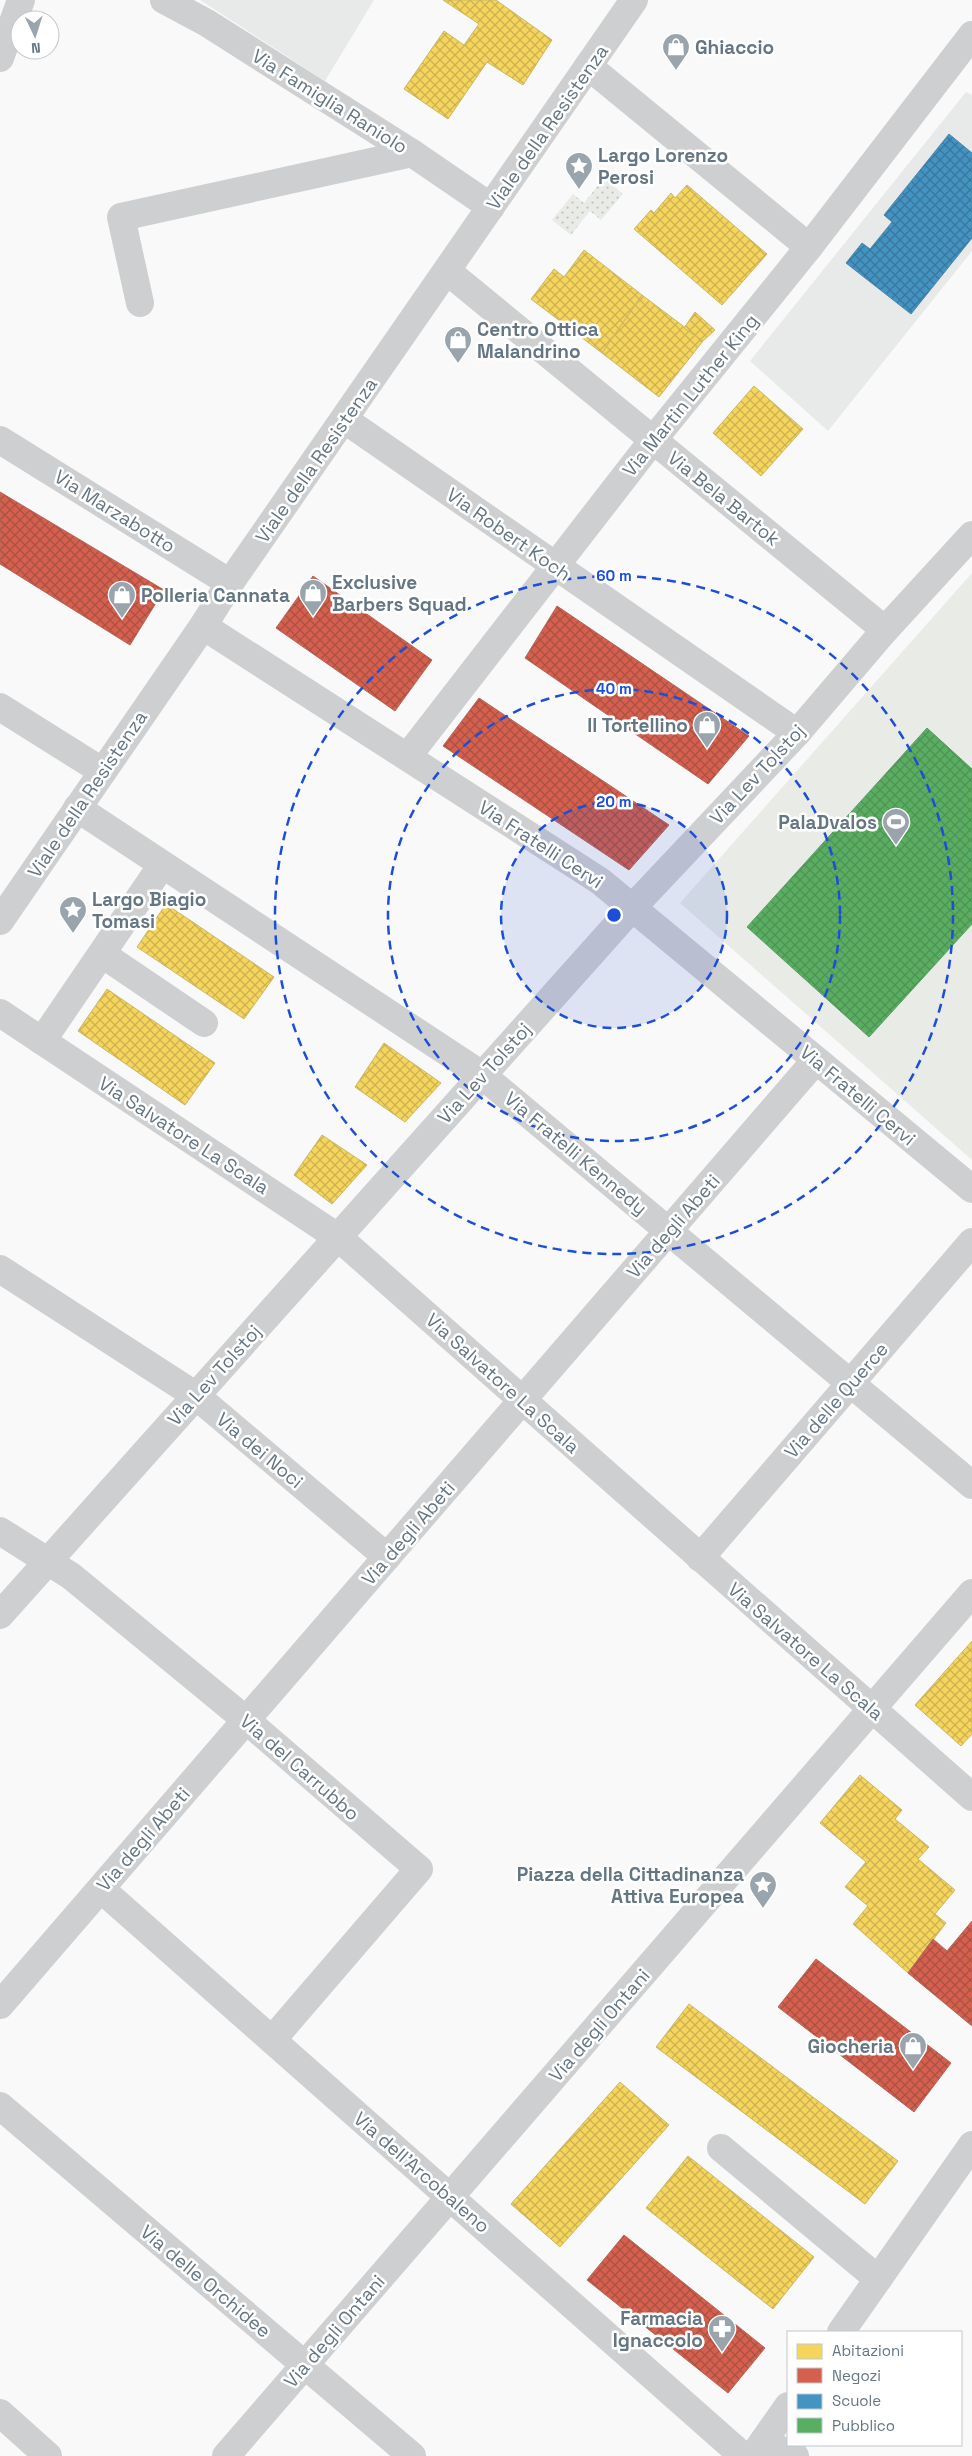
<svg xmlns="http://www.w3.org/2000/svg" width="972" height="2456" viewBox="0 0 972 2456" font-family="'Space Grotesk',sans-serif">
<defs>
<pattern id="grass-dots" width="8" height="8" patternUnits="userSpaceOnUse" patternTransform="scale(1.25)"><rect width="8" height="8" fill="#e8ebe6"/><path d="M2 2h.1M6 6h.1" fill="none" stroke="#c0c3c0" stroke-width="1.8" stroke-linecap="round"/></pattern>
<pattern id="homes-cross-hatch" width="8" height="8" patternUnits="userSpaceOnUse" patternTransform="scale(1.25)"><rect width="8" height="8" fill="#f6d55c"/><path d="M0 0l8 8M0 8l8-8" fill="none" stroke="#cbb151"/></pattern>
<pattern id="shops-cross-hatch" width="8" height="8" patternUnits="userSpaceOnUse" patternTransform="scale(1.25)"><rect width="8" height="8" fill="#d6604d"/><path d="M0 0l8 8M0 8l8-8" fill="none" stroke="#a85144"/></pattern>
<pattern id="schools-cross-hatch" width="8" height="8" patternUnits="userSpaceOnUse" patternTransform="scale(1.25)"><rect width="8" height="8" fill="#4393c3"/><path d="M0 0l8 8M0 8l8-8" fill="none" stroke="#3a779c"/></pattern>
<pattern id="public-cross-hatch" width="8" height="8" patternUnits="userSpaceOnUse" patternTransform="scale(1.25)"><rect width="8" height="8" fill="#5aae61"/><path d="M0 0l8 8M0 8l8-8" fill="none" stroke="#4e9255"/></pattern>
</defs>
<rect width="100%" height="100%" fill="#f9f9f9"/>
<g fill="#e8e9e9">
<path d="M200,0H374L325,81Z"/>
<path d="M966,92L972,95V251L828,431L750,361Z"/>
</g>
<path fill="url(#grass-dots)" d="M604,178L623,194L601,220L590,211L571,235L552,220L573,194L584,203Z"/>
<path fill="#e8ebe6" d="M972,573V1160L680,903Z"/>
<g fill="url(#homes-cross-hatch)" stroke="#cab868">
<path d="M443,0H496L552,40L523,85L487,62L448,119L404,89L444,31L464,45L479,24Z"/>
<path d="M687,185L767,254L722,305L634,229L651,210L654,213L671,193L675,198Z"/>
<path d="M584,250L642,295L602,353L531,299L554,269L564,277Z"/>
<path d="M642,295L703,341L659,397L602,353Z"/>
<path d="M695,312L715,330L703,341L684,328Z"/>
<path d="M754,386L803,429L761,476L713,433Z"/>
<path d="M166,904L274,977L244,1019L137,947Z"/>
<path d="M107,989L215,1063L185,1105L78,1031Z"/>
<path d="M384,1043L441,1083L405,1122L355,1087Z"/>
<path d="M322,1135L367,1165L332,1204L294,1175Z"/>
<path d="M972,1641V1734L961,1746L915,1705Z"/>
<path d="M860,1775L902,1810L895,1819L929,1847L918,1859L955,1890L935,1914L946,1923L908,1973L853,1924L868,1906L845,1887L866,1862L820,1823Z"/>
<path d="M689,2004L898,2161L865,2204L656,2047Z"/>
<path d="M620,2082L669,2125L560,2247L511,2204Z"/>
<path d="M688,2156L814,2257L773,2309L646,2208Z"/>
</g>
<g fill="url(#shops-cross-hatch)" stroke="#b4675d">
<path d="M0,492L164,590L130,645L0,564Z"/>
<path d="M313,576L432,660L395,711L276,628Z"/>
<path d="M557,606L749,736L708,784L525,658Z"/>
<path d="M479,698L669,825L629,870L443,746Z"/>
<path d="M972,1921V2026L908,1973L933,1939L947,1951Z"/>
<path d="M816,1959L951,2063L914,2112L778,2007Z"/>
<path d="M624,2235L765,2348L728,2393L587,2280Z"/>
</g>
<path fill="url(#schools-cross-hatch)" stroke="#4d8ab0" d="M949,134L972,153V238L911,314L846,263L862,243L870,249L892,222L884,215Z"/>
<path fill="url(#public-cross-hatch)" stroke="#5d9d6b" d="M927,728L972,769V924L869,1037L747,927Z"/>
<g fill="none" stroke-linecap="round" stroke-linejoin="round">
<g stroke="#cecfd0" stroke-width="28">
<path d="M164,0L207,23L412,153L491,207"/>
<path d="M0,58L21,0"/>
<path d="M588,66L809,247"/>
<path d="M447,271L885,630"/>
<path d="M140,303L121,217L412,153"/>
<path d="M345,420L797,733"/>
<path d="M0,440L230,583"/>
<path d="M203,626L600,881L972,1189"/>
<path d="M0,707L102,771"/>
<path d="M408,756L653,440L809,247L972,35"/>
<path d="M77,808L482,1075L972,1485"/>
<path d="M0,921L203,626L230,583L634,0"/>
<path d="M102,954L204,1023"/>
<path d="M0,1013L339,1238L972,1797"/>
<path d="M42,1041L162,865"/>
<path d="M0,1269L195,1395L387,1557"/>
<path d="M0,1531L71,1576L246,1720L419,1869L272,2040"/>
<path d="M700,1558L972,1242"/>
<path d="M0,1615L632,908L797,733L885,630L972,535"/>
<path d="M101,1889L743,2456"/>
<path d="M0,2005L816,1060"/>
<path d="M0,2106L412,2456"/>
<path d="M721,2148L878,2279"/>
<path d="M841,2332L972,2145"/>
<path d="M0,2413L48,2456"/>
<path d="M763,2442L795,2456"/>
<path d="M226,2456L972,1593"/>
<path d="M753,2456L788,2406"/>
</g>
</g>
<circle cx="614" cy="915" r="113" fill="#1d4ed8" fill-opacity=".12"/>
<g fill="none" stroke="#1d4ed8" stroke-width="2.5" stroke-dasharray="9 6">
<circle cx="614" cy="915" r="113"/>
<circle cx="614" cy="915" r="226"/>
<circle cx="614" cy="915" r="339"/>
</g>
<defs>
<symbol id="shop-pin" viewBox="-11 -11 22 30"><path d="M0 17L-7.5 6A9.5 9.5 0 1 1 7.5 6Z" fill="#99a4ac" stroke="#fff"/><path d="M-5-2.5h2.3a2.7 3.5 0 0 1 5.4 0H5L5.5 6h-11ZM-1.5-2.5h3a1.5 2.3 0 0 0-3 0Z" fill="#fff"/></symbol>
<symbol id="sight-pin" viewBox="-11 -11 22 30"><path d="M0 17L-7.5 6A9.5 9.5 0 1 1 7.5 6Z" fill="#99a4ac" stroke="#fff"/><path d="M0-6L1.8-2.2L6-1.7L2.9 1.2L3.7 5.4L0 3.3L-3.7 5.4L-2.9 1.2L-6-1.7L-1.8-2.2Z" fill="#fff"/></symbol>
<symbol id="stadium-pin" viewBox="-11 -11 22 30"><path d="M0 17L-7.5 6A9.5 9.5 0 1 1 7.5 6Z" fill="#99a4ac" stroke="#fff"/><path d="M0-5a6.5 5 0 1 0 0 10a6.5 5 0 1 0 0-10ZM-3.5-1.8h7v3.6h-7Z" fill="#fff"/></symbol>
<symbol id="pharmacy-pin" viewBox="-11 -11 22 30"><path d="M0 17L-7.5 6A9.5 9.5 0 1 1 7.5 6Z" fill="#99a4ac" stroke="#fff"/><path d="M-2-6h4v4h4v4h-4v4h-4v-4h-4v-4h4Z" fill="#fff"/></symbol>
</defs>
<g fill-rule="evenodd">
<use href="#shop-pin" x="660" y="31" width="32" height="43"/>
<use href="#sight-pin" x="563" y="150" width="32" height="43"/>
<use href="#shop-pin" x="442" y="324" width="32" height="43"/>
<use href="#shop-pin" x="297" y="577" width="32" height="43"/>
<use href="#shop-pin" x="106" y="579" width="32" height="43"/>
<use href="#shop-pin" x="691" y="709" width="32" height="43"/>
<use href="#stadium-pin" x="880" y="806" width="32" height="43"/>
<use href="#sight-pin" x="57" y="894" width="32" height="43"/>
<use href="#sight-pin" x="747" y="1869" width="32" height="43"/>
<use href="#shop-pin" x="897" y="2030" width="32" height="43"/>
<use href="#pharmacy-pin" x="706" y="2313" width="32" height="43"/>
</g>
<g text-anchor="middle" stroke-width="5" stroke-linejoin="round" paint-order="stroke">
<g font-size="19" font-weight="bold" fill="#657683" stroke="#fff" text-anchor="start">
<text x="695" y="54">Ghiaccio</text>
<text x="598" y="162">Largo Lorenzo<tspan x="598" dy="22">Perosi</tspan></text>
<text x="477" y="336">Centro Ottica<tspan x="477" dy="22">Malandrino</tspan></text>
<text x="332" y="589">Exclusive<tspan x="332" dy="22">Barbers Squad</tspan></text>
<text x="141" y="602">Polleria Cannata</text>
<text x="688" y="732" text-anchor="end">Il Tortellino</text>
<text x="877" y="829" text-anchor="end">PalaDvalos</text>
<text x="92" y="906">Largo Biagio<tspan x="92" dy="22">Tomasi</tspan></text>
<text x="744" y="1881" text-anchor="end">Piazza della Cittadinanza<tspan x="744" dy="22">Attiva Europea</tspan></text>
<text x="894" y="2053" text-anchor="end">Giocheria</text>
<text x="703" y="2325" text-anchor="end">Farmacia<tspan x="703" dy="22">Ignaccolo</tspan></text>
</g>
<g font-size="19" fill="#657683" stroke="#fff">
<text transform="translate(330 101) rotate(32)" y="7">Via Famiglia Raniolo</text>
<text transform="translate(547 127) rotate(-55)" y="7">Viale della Resistenza</text>
<text transform="translate(690 395) rotate(-51)" y="7">Via Martin Luther King</text>
<text transform="translate(316 460) rotate(-55)" y="7">Viale della Resistenza</text>
<text transform="translate(724 498) rotate(39)" y="7">Via Bela Bartok</text>
<text transform="translate(115 511) rotate(32)" y="7">Via Marzabotto</text>
<text transform="translate(509 534) rotate(35)" y="7">Via Robert Koch</text>
<text transform="translate(757 774) rotate(-47)" y="7">Via Lev Tolstoj</text>
<text transform="translate(87 794) rotate(-56)" y="7">Viale della Resistenza</text>
<text transform="translate(541 844) rotate(33)" y="7">Via Fratelli Cervi</text>
<text transform="translate(484 1073) rotate(-48)" y="7">Via Lev Tolstoj</text>
<text transform="translate(858 1095) rotate(40)" y="7">Via Fratelli Cervi</text>
<text transform="translate(184 1135) rotate(33)" y="7">Via Salvatore La Scala</text>
<text transform="translate(576 1153) rotate(40)" y="7">Via Fratelli Kennedy</text>
<text transform="translate(673 1226) rotate(-49)" y="7">Via degli Abeti</text>
<text transform="translate(214 1375) rotate(-48)" y="7">Via Lev Tolstoj</text>
<text transform="translate(503 1383) rotate(42)" y="7">Via Salvatore La Scala</text>
<text transform="translate(836 1400) rotate(-49)" y="7">Via delle Querce</text>
<text transform="translate(260 1450) rotate(40)" y="7">Via dei Noci</text>
<text transform="translate(408 1533) rotate(-49)" y="7">Via degli Abeti</text>
<text transform="translate(806 1651) rotate(41)" y="7">Via Salvatore La Scala</text>
<text transform="translate(300 1767) rotate(41)" y="7">Via del Carrubbo</text>
<text transform="translate(143 1839) rotate(-49)" y="7">Via degli Abeti</text>
<text transform="translate(599 2025) rotate(-49)" y="7">Via degli Ontani</text>
<text transform="translate(422 2172) rotate(41)" y="7">Via dell'Arcobaleno</text>
<text transform="translate(206 2281) rotate(40)" y="7">Via delle Orchidee</text>
<text transform="translate(334 2331) rotate(-49)" y="7">Via degli Ontani</text>
</g>
</g>
<circle cx="614" cy="915" r="8" fill="#1d4ed8" stroke="#fff" stroke-width="2.5"/>
<g font-size="15" text-anchor="middle" font-weight="bold" fill="#1d4ed8" stroke="#fff" stroke-width="5" stroke-linejoin="round" paint-order="stroke">
<text x="614" y="581">60 m</text>
<text x="614" y="694">40 m</text>
<text x="614" y="807">20 m</text>
</g>
<rect x="787" y="2331" width="175" height="115" fill="#ffffff" stroke="#c1c8cd"/>
<rect x="797" y="2344" width="25" height="15" fill="#f6d55c" stroke="#c1c8cd"/>
<text x="832" y="2356" font-size="15" fill="#657683">Abitazioni</text>
<rect x="797" y="2368" width="25" height="15" fill="#d6604d" stroke="#c1c8cd"/>
<text x="832" y="2381" font-size="15" fill="#657683">Negozi</text>
<rect x="797" y="2394" width="25" height="15" fill="#4393c3" stroke="#c1c8cd"/>
<text x="832" y="2406" font-size="15" fill="#657683">Scuole</text>
<rect x="797" y="2418" width="25" height="15" fill="#5aae61" stroke="#c1c8cd"/>
<text x="832" y="2431" font-size="15" fill="#657683">Pubblico</text>
<g transform="translate(35 35) rotate(176)"><circle r="24" fill="#ffffff" stroke="#c1c8cd"/>
<path d="M0-4L9 19L0 12L-9 19Z" fill="#99a4ac"/>
<text y="-8" font-size="14" font-weight="bold" text-anchor="middle" fill="#657683">N</text>
</g>
</svg>
